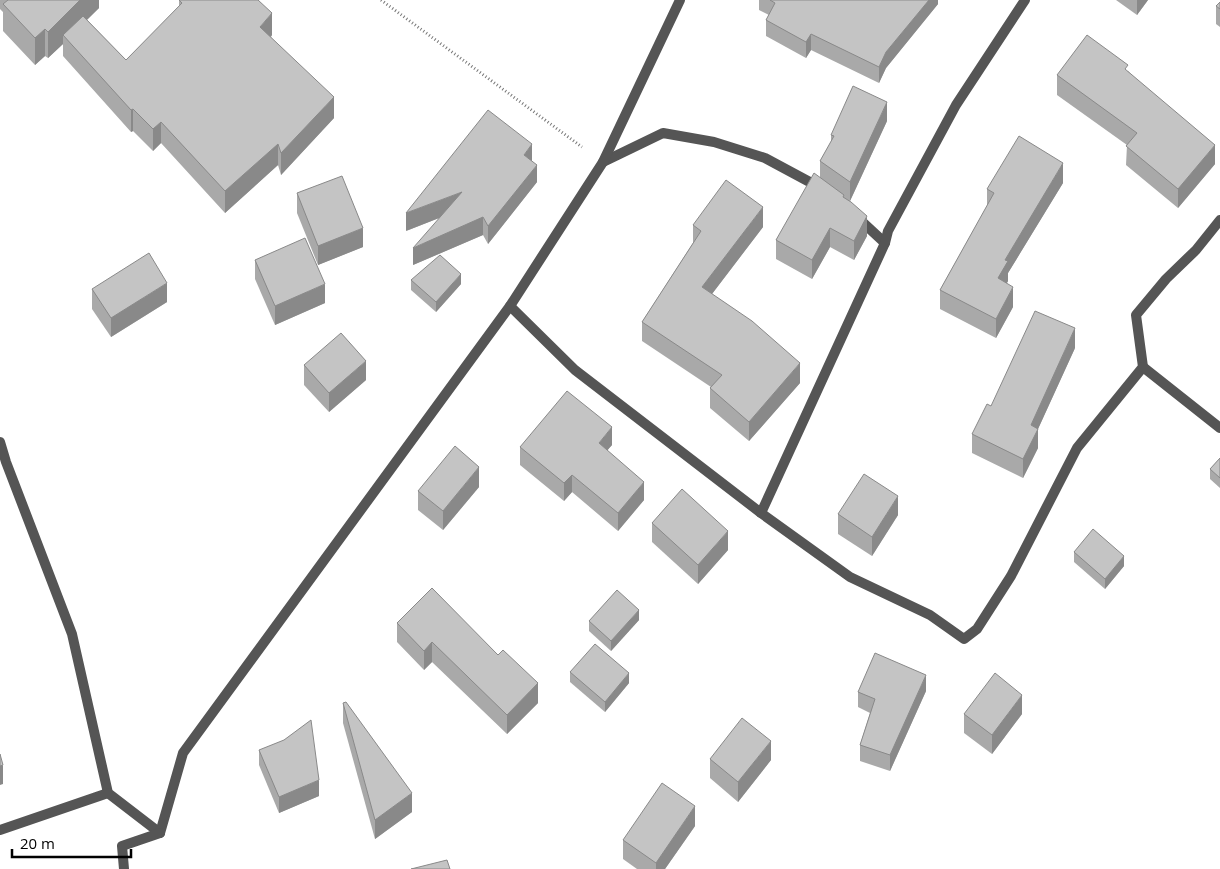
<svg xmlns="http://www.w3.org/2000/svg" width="1220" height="869" viewBox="0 0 1220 869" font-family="'Open Sans',sans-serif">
<rect width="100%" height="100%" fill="#fff"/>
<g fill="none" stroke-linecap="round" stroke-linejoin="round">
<path stroke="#777" stroke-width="3" stroke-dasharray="1 2.5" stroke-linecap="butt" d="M381,0L582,147"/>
<g stroke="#555" stroke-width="10">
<path d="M603,162L663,133L714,142L765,158L819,187"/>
<path d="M858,218L885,243"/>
<path d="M510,306L575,370L761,513L850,577L930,615L964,639L977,629L1011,576L1077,448L1143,367L1136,315L1166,279L1196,250L1220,220"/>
<path d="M1143,367L1220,428"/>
<path d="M0,442L6,462L72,634L108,793L160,833"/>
<path d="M761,513L885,243L888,231L956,105L1025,0"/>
<path d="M0,830L108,793"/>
<path d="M160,833L183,753L510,306L603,162L680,0"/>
<path d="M124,869L122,846L160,833"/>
</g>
</g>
<g fill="#a9a9a9">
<path d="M0,0H99V8L87,20L126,60L179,7V0L272,35L271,37L334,118L281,175L278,165L225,213L161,143L153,151L133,131L131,132L63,56V44L48,58L45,56L35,65L3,31V12L0,9Z"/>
<path d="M759,0H938V4L886,68L879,83L811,50L806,58L766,36V20L769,15L759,10Z"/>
<path d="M1116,0H1148L1137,15Z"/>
<path d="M1220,2V27L1216,24V6Z"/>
<path d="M1128,71L1215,164L1178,208L1126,165L1127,145L1057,95V75Z"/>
<path d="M887,121L850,201L867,236L854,260L830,247L812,279L776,259V240L820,178V161L831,142V135Z"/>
<path d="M532,161L537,182L488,244L483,235L413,265L439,218L406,231Z"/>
<path d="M1063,183L1008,273V281L1007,283L1013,307L996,338L940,309V290L987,206V189Z"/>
<path d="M297,193L363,247L318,265L297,213Z"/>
<path d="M693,225L763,227L712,294L800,383L749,441L710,408V388L711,387L642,341V322L693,243Z"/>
<path d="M255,260L325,303L275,325L255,279Z"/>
<path d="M411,280L461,284L436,312L411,290Z"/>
<path d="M92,289L167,302L111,337L92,309Z"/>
<path d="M1075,348L1038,429V448L1023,478L972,453V434L991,406Z"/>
<path d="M304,365L366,380L329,412L304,385Z"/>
<path d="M612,445L607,450L644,500L618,531L572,492L564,501L520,465V447Z"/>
<path d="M1220,458V488L1210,479V469Z"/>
<path d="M479,487L443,530L418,510V491Z"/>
<path d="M838,514L898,515L872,556L838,534Z"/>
<path d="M652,523L728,550L698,584L652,542Z"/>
<path d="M1074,552L1124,566L1105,589L1074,562Z"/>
<path d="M639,620L611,651L589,631V621Z"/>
<path d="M397,623L498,655L538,703L507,734L432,662L424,670L397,642Z"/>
<path d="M570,672L629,683L605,712L570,682Z"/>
<path d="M926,691L890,771L860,761V745L870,713L858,707V692Z"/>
<path d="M343,703L412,812L375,839L343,723Z"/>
<path d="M964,714H1022L992,754L964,733Z"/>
<path d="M259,750L319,796L279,813L259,765Z"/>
<path d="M710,759L771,760L738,802L710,778Z"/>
<path d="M695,826L665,869H637L623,859V840Z"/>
</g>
<g fill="#898989">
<path d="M80,0H99V8L67,39L63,35V44L48,58V32Z"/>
<path d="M929,0H938V4L886,68L879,83V67L886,52Z"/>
<path d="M1137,0H1148L1137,15Z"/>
<path d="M272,13V35L260,49V27Z"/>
<path d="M45,29V56L35,65V38Z"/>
<path d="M811,34V50L806,58V42Z"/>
<path d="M334,97V118L281,175V153Z"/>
<path d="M887,102V121L850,201V182Z"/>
<path d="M133,109V131L131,132V110Z"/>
<path d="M161,122V143L153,151V129Z"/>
<path d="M278,144V165L225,213V191Z"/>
<path d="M532,144V162L524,155Z"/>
<path d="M1215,145V164L1178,208V189Z"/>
<path d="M1063,163V183L1008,273V281L998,298V278L1005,260Z"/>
<path d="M537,165V182L488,244V226Z"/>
<path d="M462,192V209L406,231V213Z"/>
<path d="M763,207V227L702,307V287Z"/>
<path d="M867,216V236L854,260V241Z"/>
<path d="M483,217V235L413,265V248Z"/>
<path d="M363,228V247L318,265V246Z"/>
<path d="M830,228V247L812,279V260Z"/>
<path d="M461,274V284L436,312V302Z"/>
<path d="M167,283V302L111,337V318Z"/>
<path d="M325,284V303L275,325V306Z"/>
<path d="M1013,287V307L996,338V319Z"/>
<path d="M1075,328V348L1038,429V448L1023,478V459L1031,425Z"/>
<path d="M366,361V380L329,412V393Z"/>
<path d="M800,363V383L749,441V422Z"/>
<path d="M612,427V445L599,460V443Z"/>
<path d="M479,467V487L443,530V511Z"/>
<path d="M572,475V492L564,501V483Z"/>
<path d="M644,482V500L618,531V513Z"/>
<path d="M898,496V515L872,556V537Z"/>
<path d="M728,531V550L698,584V565Z"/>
<path d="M1124,556V566L1105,589V579Z"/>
<path d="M639,610V620L611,651V641Z"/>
<path d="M432,642V662L424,670V651Z"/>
<path d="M629,673V683L605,712V702Z"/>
<path d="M926,675V691L890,771V755Z"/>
<path d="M538,683V703L507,734V715Z"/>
<path d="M1022,695V714L992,754V735Z"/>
<path d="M771,741V760L738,802V782Z"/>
<path d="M3,765V784L0,785V766Z"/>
<path d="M319,780V796L279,813V797Z"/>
<path d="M412,793V812L375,839V820Z"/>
<path d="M695,806V826L665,869H656V863Z"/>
</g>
<g fill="#c4c4c4" stroke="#898989">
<path d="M8,0H80L48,32L45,29L35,38L3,4Z"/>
<path d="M179,0H258L272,13L260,27L334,97L281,153L278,144L225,191L161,122L153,129L133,109L131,110L63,35L83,16L126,60L182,3Z"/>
<path d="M770,0H929L886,52L879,67L811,34L806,42L766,20L775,3Z"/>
<path d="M1220,2V9L1216,6Z"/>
<path d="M1087,35L1128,65L1125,69L1215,145L1178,189L1126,146L1137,133L1057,75Z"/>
<path d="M853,86L887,102L850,182L820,161L834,136L831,135Z"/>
<path d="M488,110L532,144L524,155L537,165L488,226L483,217L413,248L462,192L406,213Z"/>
<path d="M1019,136L1063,163L1005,260L1008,261L998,278L1013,287L996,319L940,290L994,193L987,189Z"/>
<path d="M814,173L844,195L843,197L851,202L867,216L854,241L830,228L812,260L776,240Z"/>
<path d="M342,176L363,228L318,246L297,193Z"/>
<path d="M726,180L763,207L702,287L752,321L800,363L749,422L710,388L722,375L642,322L701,231L693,225Z"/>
<path d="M305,238L325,284L275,306L255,260Z"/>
<path d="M149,253L167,283L111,318L92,289Z"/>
<path d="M440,255L461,274L436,302L411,280Z"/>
<path d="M1035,311L1075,328L1031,425L1038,429L1023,459L972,434L987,404L991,406Z"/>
<path d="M341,333L366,361L329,393L304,365Z"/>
<path d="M567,391L612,427L599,443L644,482L618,513L572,475L564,483L520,447Z"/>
<path d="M455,446L479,467L443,511L418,491Z"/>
<path d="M1220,458V478L1210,469Z"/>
<path d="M864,474L898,496L872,537L838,514Z"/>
<path d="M682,489L728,531L698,565L652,523Z"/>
<path d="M1093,529L1124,556L1105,579L1074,552Z"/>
<path d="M432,588L498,655L503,650L538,683L507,715L432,642L424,651L397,623Z"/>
<path d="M617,590L639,610L611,641L589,621Z"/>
<path d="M595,644L629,673L605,702L570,672Z"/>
<path d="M875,653L926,675L890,755L860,745L875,699L858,692Z"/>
<path d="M995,673L1022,695L992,735L964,714Z"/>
<path d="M346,702L412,793L375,820L343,703Z"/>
<path d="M742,718L771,741L738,782L710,759Z"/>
<path d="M311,720L319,780L279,797L259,750L284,740Z"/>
<path d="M0,754L3,765L0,766Z"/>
<path d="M662,783L695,806L656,863L623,840Z"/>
<path d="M447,860L450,869H411Z"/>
</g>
<path d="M12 849v8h119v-8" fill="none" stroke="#000000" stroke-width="2.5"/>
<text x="20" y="849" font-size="15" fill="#000000" stroke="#ffffff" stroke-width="4" paint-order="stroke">20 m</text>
</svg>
